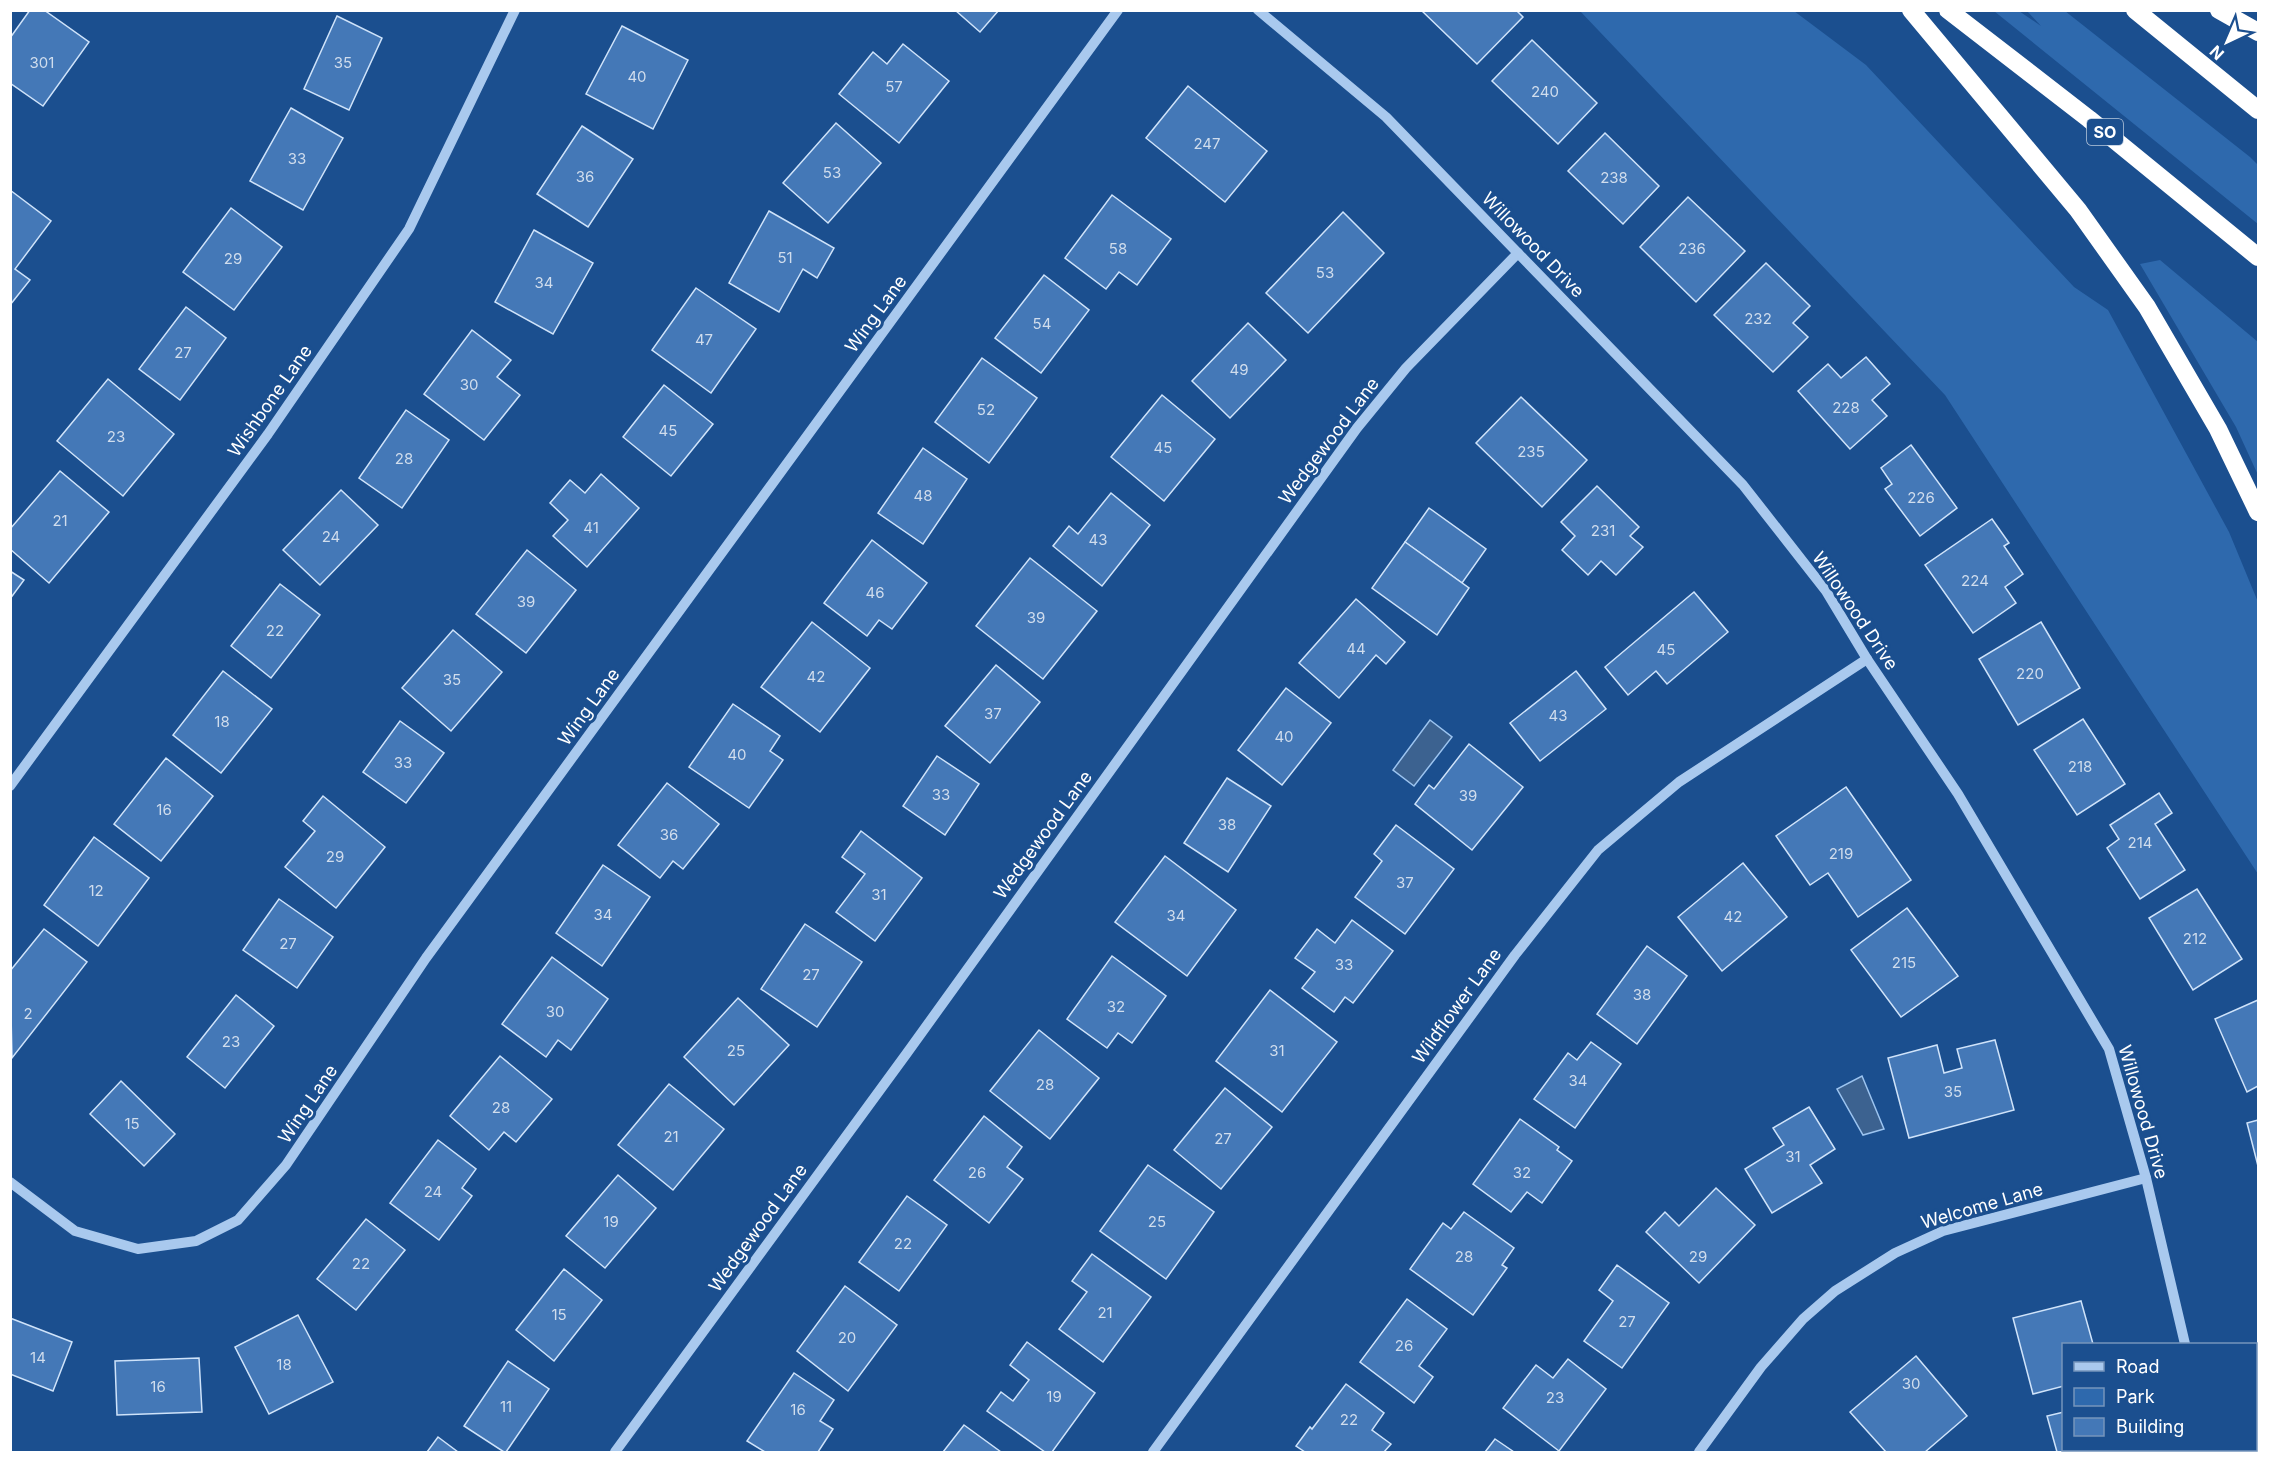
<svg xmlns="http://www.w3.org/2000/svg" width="2269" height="1463" viewBox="0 0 2269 1463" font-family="Inter,sans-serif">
<rect width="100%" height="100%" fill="#1b4f8f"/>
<g fill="#2e69ad">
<path d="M1580,11H1794L1866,65L2074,287L2108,310L2229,532L2258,602V874L1945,395Z"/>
<path d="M1994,11H2019L2041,26L2027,11H2065L2250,157L2258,165V224Z"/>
<path d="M2160,260L2258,342V475L2236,427L2140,264Z"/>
</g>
<g fill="#3c6290" stroke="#9cc4f0" stroke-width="1.5">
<path d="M1430,720L1452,737L1414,786L1393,770Z"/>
<path d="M1862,1076L1884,1129L1863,1135L1837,1089Z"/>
</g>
<g fill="#4478b7" stroke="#cfe3fa" stroke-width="1.5">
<path d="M30,10H44L89,42L43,106L10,83V38Z"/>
<path d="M955,10H999L980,32Z"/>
<path d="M1421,10H1516L1523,17L1477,64Z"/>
<path d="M337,16L382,38L349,110L304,89Z"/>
<path d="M622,26L688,60L653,129L586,94Z"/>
<path d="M1532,40L1597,103L1558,144L1492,81Z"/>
<path d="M903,44L949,81L899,143L839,94L873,52L887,64Z"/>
<path d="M1188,86L1267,151L1225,202L1146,138Z"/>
<path d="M291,108L343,138L303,210L250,181Z"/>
<path d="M836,123L881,163L828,223L783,183Z"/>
<path d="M582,126L633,159L588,227L537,194Z"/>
<path d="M1605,133L1659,186L1623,224L1568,171Z"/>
<path d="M10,190L51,221L15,269L30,280L10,305Z"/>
<path d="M1112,195L1171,239L1137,285L1119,272L1106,289L1065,258Z"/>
<path d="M1688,197L1745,251L1696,302L1640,247Z"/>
<path d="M231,208L282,247L234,310L183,272Z"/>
<path d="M769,211L834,248L817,278L803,269L779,312L729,283Z"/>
<path d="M1343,212L1384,253L1308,333L1266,293Z"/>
<path d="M534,230L593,263L553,334L495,302Z"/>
<path d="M1766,263L1810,306L1793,323L1808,337L1773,372L1714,315Z"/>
<path d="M1044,275L1089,310L1041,373L995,338Z"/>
<path d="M696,288L756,329L711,393L652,350Z"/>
<path d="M186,307L226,338L180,400L139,369Z"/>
<path d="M1248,323L1286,360L1230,418L1192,381Z"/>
<path d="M472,330L511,360L497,377L520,395L484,440L424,394Z"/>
<path d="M1866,357L1890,384L1872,400L1887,416L1850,449L1798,391L1828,364L1841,378Z"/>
<path d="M982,358L1037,398L989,463L935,422Z"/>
<path d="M108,379L174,434L123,496L57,441Z"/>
<path d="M664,385L713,424L671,476L623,437Z"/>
<path d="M1162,395L1215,439L1164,501L1111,457Z"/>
<path d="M1521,397L1587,460L1542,507L1476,443Z"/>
<path d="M406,410L449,440L402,508L359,478Z"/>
<path d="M1911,445L1957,508L1920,536L1885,489L1892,484L1881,468Z"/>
<path d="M923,448L967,479L923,544L878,513Z"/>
<path d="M60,471L109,512L49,583L10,549V529Z"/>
<path d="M601,474L639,508L587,567L553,536L568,520L550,503L570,480L585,493Z"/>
<path d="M1597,486L1639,527L1630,536L1643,547L1616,575L1601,561L1588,575L1562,550L1575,536L1561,522Z"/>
<path d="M341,490L378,525L320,585L283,550Z"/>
<path d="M1111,493L1150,525L1102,586L1053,546L1069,526L1078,534Z"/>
<path d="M1429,508L1486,549L1462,583L1405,542Z"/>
<path d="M1992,519L2009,543L2004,546L2023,574L2005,587L2016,603L1973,633L1925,565Z"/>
<path d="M872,540L927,583L892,629L879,620L867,636L824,603Z"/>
<path d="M1405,542L1469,588L1437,635L1372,588Z"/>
<path d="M527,550L576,590L526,653L476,614Z"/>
<path d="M1030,558L1097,611L1043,679L976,626Z"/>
<path d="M10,571L24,580L10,599Z"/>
<path d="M280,584L320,615L271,678L231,646Z"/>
<path d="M1694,592L1728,632L1667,684L1656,671L1628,695L1605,667Z"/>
<path d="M1356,599L1405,642L1386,664L1376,655L1339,698L1299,663Z"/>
<path d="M812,622L870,668L820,732L761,687Z"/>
<path d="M2041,622L2080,688L2018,725L1979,659Z"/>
<path d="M453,630L502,672L451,731L402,688Z"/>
<path d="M996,665L1040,702L990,763L945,726Z"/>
<path d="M223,671L272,709L221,773L173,735Z"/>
<path d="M1576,671L1606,709L1540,761L1510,723Z"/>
<path d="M1286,688L1331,723L1282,785L1238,750Z"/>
<path d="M733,704L780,736L770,751L783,760L749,808L689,767Z"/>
<path d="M2083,719L2125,784L2077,815L2034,750Z"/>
<path d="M400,721L444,753L406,803L363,772Z"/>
<path d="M1469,744L1523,787L1472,850L1415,804L1429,785L1434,789Z"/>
<path d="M937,756L979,784L945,835L903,806Z"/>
<path d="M166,758L213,796L161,861L114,824Z"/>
<path d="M1227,778L1271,806L1228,872L1184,843Z"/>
<path d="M667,783L719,824L683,869L673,861L660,878L618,845Z"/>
<path d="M1846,787L1911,880L1858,917L1828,873L1810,885L1776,836Z"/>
<path d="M2159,793L2172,813L2155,824L2185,870L2140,899L2107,848L2119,839L2110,825Z"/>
<path d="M323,796L385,847L336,908L285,867L315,831L303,821Z"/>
<path d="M1396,825L1454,869L1405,934L1355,897L1382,861L1374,854Z"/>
<path d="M861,831L922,878L875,941L836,912L865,874L842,857Z"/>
<path d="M94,837L149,878L98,946L44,905Z"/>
<path d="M1165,856L1236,910L1187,976L1115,922Z"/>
<path d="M1743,863L1787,917L1722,971L1678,917Z"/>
<path d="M603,865L650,897L602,966L556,933Z"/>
<path d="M2197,889L2242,959L2193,990L2149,918Z"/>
<path d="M279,899L333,937L297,988L243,950Z"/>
<path d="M1907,908L1958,976L1901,1017L1851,950Z"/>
<path d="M1352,920L1393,951L1353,1003L1345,997L1334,1012L1302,988L1315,972L1295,958L1317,929L1335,943Z"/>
<path d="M805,924L862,962L817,1027L761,989Z"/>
<path d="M44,929L87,962L12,1058L10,971Z"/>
<path d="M1647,946L1687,976L1637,1044L1597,1014Z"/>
<path d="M1112,956L1166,996L1132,1043L1118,1033L1107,1048L1067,1019Z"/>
<path d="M552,957L608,999L571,1050L558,1040L546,1057L502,1024Z"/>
<path d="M1270,990L1337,1042L1282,1112L1216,1061Z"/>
<path d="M236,995L274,1026L225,1088L187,1057Z"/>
<path d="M738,998L789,1045L734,1105L684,1057Z"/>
<path d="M2258,1000V1086L2247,1092L2215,1019Z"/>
<path d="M1039,1030L1099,1078L1050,1139L990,1091Z"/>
<path d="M1995,1040L2014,1110L1909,1138L1888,1058L1937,1045L1944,1073L1962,1068L1957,1049Z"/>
<path d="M1591,1042L1621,1064L1575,1128L1534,1099L1568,1053L1577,1060Z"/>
<path d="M500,1056L552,1099L516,1142L504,1132L489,1150L450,1116Z"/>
<path d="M121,1081L175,1134L144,1166L90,1114Z"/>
<path d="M669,1084L724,1129L673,1190L618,1145Z"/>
<path d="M1225,1088L1272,1127L1221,1189L1174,1150Z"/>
<path d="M1809,1107L1835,1149L1810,1165L1822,1183L1772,1213L1745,1169L1784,1145L1773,1128Z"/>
<path d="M984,1116L1022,1147L1007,1167L1023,1179L989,1223L934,1180Z"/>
<path d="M1520,1119L1559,1147L1557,1150L1572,1161L1542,1203L1527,1192L1511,1212L1473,1184Z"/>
<path d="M2258,1120V1166L2247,1123Z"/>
<path d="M438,1140L476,1169L462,1188L472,1196L439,1240L390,1203Z"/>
<path d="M1148,1165L1214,1212L1166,1279L1100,1231Z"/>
<path d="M618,1175L656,1208L605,1268L566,1236Z"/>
<path d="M1716,1188L1755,1225L1699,1283L1646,1232L1665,1212L1679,1226Z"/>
<path d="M907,1196L947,1225L899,1291L859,1262Z"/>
<path d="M1464,1212L1514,1248L1502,1265L1507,1268L1473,1315L1410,1269L1443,1223L1451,1229Z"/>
<path d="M366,1219L405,1250L356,1310L317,1279Z"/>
<path d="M1092,1254L1151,1297L1103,1362L1059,1329L1087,1292L1072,1281Z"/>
<path d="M1617,1265L1669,1303L1622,1368L1584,1341L1613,1301L1599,1290Z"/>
<path d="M564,1269L602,1300L554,1361L516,1330Z"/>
<path d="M845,1286L897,1325L848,1391L797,1351Z"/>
<path d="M1407,1299L1447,1329L1419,1366L1433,1377L1414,1403L1360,1362Z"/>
<path d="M2081,1301L2093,1344H2064V1386L2033,1394L2013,1318Z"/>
<path d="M298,1315L333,1382L269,1414L235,1347Z"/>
<path d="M10,1318L72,1342L53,1391L10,1374Z"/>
<path d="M1027,1342L1095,1393L1052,1452H1045L987,1411L1001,1392L1013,1401L1029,1380L1010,1365Z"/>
<path d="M1916,1356L1967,1416L1925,1452H1886L1850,1412Z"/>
<path d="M199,1358L202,1412L117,1415L115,1361Z"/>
<path d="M1568,1359L1606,1389L1559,1451L1503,1408L1536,1365L1553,1378Z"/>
<path d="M508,1361L549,1389L506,1452H504L464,1426Z"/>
<path d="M794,1373L834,1400L820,1421L833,1429L818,1452H765L747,1441Z"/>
<path d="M1346,1384L1384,1413L1372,1430L1391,1444L1384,1452H1305L1296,1446L1310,1427L1312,1429Z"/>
<path d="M2064,1412V1450H2109L2110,1452H2057L2047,1416Z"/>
<path d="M964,1425L1001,1452H943Z"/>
<path d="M438,1437L458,1452H427Z"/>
<path d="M1495,1439L1514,1452H1485Z"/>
</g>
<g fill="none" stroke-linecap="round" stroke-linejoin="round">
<g stroke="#a9c9ee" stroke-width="10">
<path d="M1258,10L1386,117L1743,485L1826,591L1867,659L1958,794L2109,1049L2146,1178L2185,1344"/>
<path d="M10,786L268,434L409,229L515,10"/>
<path d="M10,1182L75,1231L138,1249L196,1241L238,1220L286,1165L426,958L1118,10"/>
<path d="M2209,1450L2210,1452"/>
<path d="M615,1452L907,1053L1357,428L1406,368L1518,253"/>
<path d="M1153,1452L1515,955L1598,850L1679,782L1867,659"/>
<path d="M1699,1452L1761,1367L1803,1319L1835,1291L1895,1253L1943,1231L2146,1178"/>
</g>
<g stroke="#fff" stroke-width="18">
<path d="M1911,10L2078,210L2147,307L2218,429L2258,512"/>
<path d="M1948,10L2089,119L2258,257"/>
<path d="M2135,10L2258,110"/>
<path d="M2219,10L2258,32"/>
</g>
</g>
<g text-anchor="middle" stroke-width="6" stroke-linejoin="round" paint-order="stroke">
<g font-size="15" fill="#d0dded">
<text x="42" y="68">301</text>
<text x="343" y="68">35</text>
<text x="637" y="82">40</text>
<text x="894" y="92">57</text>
<text x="1545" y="97">240</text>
<text x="1207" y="149">247</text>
<text x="297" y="164">33</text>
<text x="832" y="178">53</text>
<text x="585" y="182">36</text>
<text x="1614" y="183">238</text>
<text x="1118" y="254">58</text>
<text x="1692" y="254">236</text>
<text x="785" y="263">51</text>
<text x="233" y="264">29</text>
<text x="1325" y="278">53</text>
<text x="544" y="288">34</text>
<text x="1758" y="324">232</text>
<text x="1042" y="329">54</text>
<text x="704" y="345">47</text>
<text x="183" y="358">27</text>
<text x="1239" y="375">49</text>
<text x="469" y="390">30</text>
<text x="1846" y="413">228</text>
<text x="986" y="415">52</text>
<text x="668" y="436">45</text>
<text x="116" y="442">23</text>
<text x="1163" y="453">45</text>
<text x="1531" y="457">235</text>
<text x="404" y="464">28</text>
<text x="923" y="501">48</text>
<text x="1921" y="503">226</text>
<text x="60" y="526">21</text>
<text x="591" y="533">41</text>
<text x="1603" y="536">231</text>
<text x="331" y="542">24</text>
<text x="1098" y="545">43</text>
<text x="1975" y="586">224</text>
<text x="875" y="598">46</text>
<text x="526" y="607">39</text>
<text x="1036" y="623">39</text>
<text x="275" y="636">22</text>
<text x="1356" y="654">44</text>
<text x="1666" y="655">45</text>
<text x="2030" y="679">220</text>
<text x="816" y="682">42</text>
<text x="452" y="685">35</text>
<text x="993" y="719">37</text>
<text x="1558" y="721">43</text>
<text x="222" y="727">18</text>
<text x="1284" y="742">40</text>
<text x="737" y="760">40</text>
<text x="403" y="768">33</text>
<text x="2080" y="772">218</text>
<text x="941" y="800">33</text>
<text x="1468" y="801">39</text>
<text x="164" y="815">16</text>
<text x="1227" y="830">38</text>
<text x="669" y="840">36</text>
<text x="2140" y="848">214</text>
<text x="1841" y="859">219</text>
<text x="335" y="862">29</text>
<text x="1405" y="888">37</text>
<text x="96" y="896">12</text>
<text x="879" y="900">31</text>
<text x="603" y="920">34</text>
<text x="1176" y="921">34</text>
<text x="1733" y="922">42</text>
<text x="2195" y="944">212</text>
<text x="288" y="949">27</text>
<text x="1904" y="968">215</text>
<text x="1344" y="970">33</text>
<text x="811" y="980">27</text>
<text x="1642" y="1000">38</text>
<text x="1116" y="1012">32</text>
<text x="555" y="1017">30</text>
<text x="28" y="1019">2</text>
<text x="231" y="1047">23</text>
<text x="736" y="1056">25</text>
<text x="1277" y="1056">31</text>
<text x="1578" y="1086">34</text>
<text x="1045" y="1090">28</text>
<text x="1953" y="1097">35</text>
<text x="501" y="1113">28</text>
<text x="132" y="1129">15</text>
<text x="671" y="1142">21</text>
<text x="1223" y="1144">27</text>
<text x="1793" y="1162">31</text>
<text x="977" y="1178">26</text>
<text x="1522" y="1178">32</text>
<text x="433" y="1197">24</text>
<text x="611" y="1227">19</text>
<text x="1157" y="1227">25</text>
<text x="903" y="1249">22</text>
<text x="1464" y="1262">28</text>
<text x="1698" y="1262">29</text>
<text x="361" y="1269">22</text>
<text x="1105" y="1318">21</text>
<text x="559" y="1320">15</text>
<text x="1627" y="1327">27</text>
<text x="847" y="1343">20</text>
<text x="1404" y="1351">26</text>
<text x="38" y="1363">14</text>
<text x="284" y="1370">18</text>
<text x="1911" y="1389">30</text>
<text x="158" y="1392">16</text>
<text x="1054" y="1402">19</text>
<text x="1555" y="1403">23</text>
<text x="506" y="1412">11</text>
<text x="798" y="1415">16</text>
<text x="1349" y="1425">22</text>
</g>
<rect fill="#1b4f8f" stroke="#bbcadd" stroke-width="1.5" x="2087" y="119" width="36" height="26" rx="4.5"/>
<g font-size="16" font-weight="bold" fill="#fff">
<text x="2105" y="138">SO</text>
</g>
<g font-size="18" fill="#fff" stroke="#1b4f8f">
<text transform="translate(1533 245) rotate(46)" y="6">Willowood Drive</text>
<text transform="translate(876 314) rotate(-54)" y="6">Wing Lane</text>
<text transform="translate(270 401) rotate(-55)" y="6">Wishbone Lane</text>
<text transform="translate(1329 441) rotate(-53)" y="6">Wedgewood Lane</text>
<text transform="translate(1855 611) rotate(56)" y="6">Willowood Drive</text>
<text transform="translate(589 707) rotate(-54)" y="6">Wing Lane</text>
<text transform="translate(1043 835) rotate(-54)" y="6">Wedgewood Lane</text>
<text transform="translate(1457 1006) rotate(-54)" y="6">Wildflower Lane</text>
<text transform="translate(308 1104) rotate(-56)" y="6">Wing Lane</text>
<text transform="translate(2143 1112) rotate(74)" y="6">Willowood Drive</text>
<text transform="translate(1982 1206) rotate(-16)" y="6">Welcome Lane</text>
<text transform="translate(758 1228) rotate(-54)" y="6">Wedgewood Lane</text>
</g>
</g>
<rect width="2269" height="1463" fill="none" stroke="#ffffff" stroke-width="24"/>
<rect x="2062" y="1343" width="195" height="108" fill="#1b4f8f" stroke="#7695bc" stroke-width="1.5"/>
<rect x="2074" y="1362" width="30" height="9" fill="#a9c9ee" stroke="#7695bc" stroke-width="1.5"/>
<text x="2116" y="1373" font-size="18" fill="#ffffff">Road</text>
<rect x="2074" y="1388" width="30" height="18" fill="#2e69ad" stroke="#7695bc" stroke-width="1.5"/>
<text x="2116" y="1403" font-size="18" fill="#ffffff">Park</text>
<rect x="2074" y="1418" width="30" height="18" fill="#4478b7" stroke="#7695bc" stroke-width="1.5"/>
<text x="2116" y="1433" font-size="18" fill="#ffffff">Building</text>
<g transform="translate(2227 42) rotate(224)" stroke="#1b4f8f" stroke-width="4.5" paint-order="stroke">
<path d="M0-4.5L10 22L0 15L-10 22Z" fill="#ffffff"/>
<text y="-9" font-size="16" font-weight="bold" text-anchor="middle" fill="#ffffff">N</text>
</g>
</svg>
